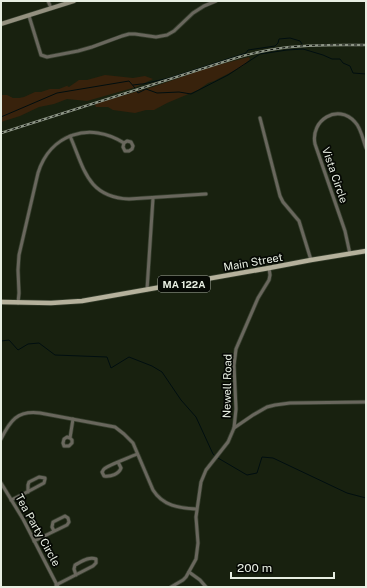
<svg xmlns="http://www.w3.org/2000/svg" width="367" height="588" viewBox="0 0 367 588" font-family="'Public Sans',sans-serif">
<rect width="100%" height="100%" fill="#18210f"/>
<g fill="#38220c">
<path d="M249,57L250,59L243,66L214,81L208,83L198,90L167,103L154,110H146L135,113L113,110L108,107H96L95,105L97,103L153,87L210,67Z"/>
<path d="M105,75L133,78L145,76L153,79L136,87L87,101L67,99L54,104L39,107L20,116L1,122V95H7L13,98H19L24,97L35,92H41L50,89H59L69,85L67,86L69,87L79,80H87Z"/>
</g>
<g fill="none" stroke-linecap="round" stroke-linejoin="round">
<g stroke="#000e0f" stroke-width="1">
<path d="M133,85L141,84H143L169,78L246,53L248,50L275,46L278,43L279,39L290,38L300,41L302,44"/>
<path d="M137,91L138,93L146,89L157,93L179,92L191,94L228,75L260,54L287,50L303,49L323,55L332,59H340L343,63L350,66L353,73L366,74"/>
<path d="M1,117L57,93L129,81L135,88"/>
<path d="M1,341L9,340L18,350L28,344L39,343L55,355L107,357L111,368L129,357L152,366L162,372L181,400L196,417L213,454L215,456"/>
<path d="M218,458L247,475L257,473L262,457L273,458L347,493L366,498"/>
</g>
<defs>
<g id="minor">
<path d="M48,1L51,8"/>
<path d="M29,16L41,55L47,57L78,51L92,47L122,36L129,34H135L156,37L167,35L174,31L193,13L204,6L216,1"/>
<path d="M260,118L280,196L283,202L299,221L311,260"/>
<path d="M70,136C84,168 87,197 129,199L206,194"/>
<path d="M350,254L345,231L315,144C310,120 338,103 355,122C361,128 363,140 366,148"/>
<path d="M147,290L153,198"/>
<path d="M18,303L19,293L18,270L19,255L38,173C50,134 90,121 124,143L123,147L125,151H129L132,149L133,146L131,142L127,141L124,143"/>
<path d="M234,428L253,415L267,407L275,405L290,403L366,402"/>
<path d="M70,438L67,437L64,439L63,443L64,446H69L72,443V440L70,438L73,419"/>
<path d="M1,439C10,421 17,410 40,413L115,427L124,434L133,443L153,490C163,506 179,508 196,509"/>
<path d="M118,462L121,468C119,474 111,477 104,476L102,472C103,471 103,470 104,469C108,465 131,457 137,454"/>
<path d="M1,483L23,519L58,587"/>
<path d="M11,500C22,495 33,489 44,483L45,479V478L39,477L29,482L28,485V492"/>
<path d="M34,541L67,525L69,522L68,518L65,516L53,522L52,527L54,531"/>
<path d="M189,572L200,580L206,587"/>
<path d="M56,585L93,566L96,563V559C89,556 81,562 75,565L74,569L76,575"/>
<path d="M171,587L183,580L186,577L196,559L198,543L196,517L201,482L206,470L228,442L234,428L236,409L234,365L236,349L258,298L269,280L270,275L269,268"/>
</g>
<path id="secondary" d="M1,24L74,1"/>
<path id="primary" d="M1,302L51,303L82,301L269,268L311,260L366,251"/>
</defs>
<use href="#minor" stroke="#353e2d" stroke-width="4.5"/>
<use href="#secondary" stroke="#353e2d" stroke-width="5.5"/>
<use href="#primary" stroke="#353e2d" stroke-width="6"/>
<use href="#minor" stroke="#69675d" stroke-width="3"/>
<use href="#secondary" stroke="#949180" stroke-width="4"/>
<use href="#primary" stroke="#b5b19c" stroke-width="4.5"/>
<defs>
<path id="rail" d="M1,133L239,57C253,53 267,50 282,48C310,44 338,45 366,45"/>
</defs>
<use href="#rail" stroke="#8d9586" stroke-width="2.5"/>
<use href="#rail" stroke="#060904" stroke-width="1" stroke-dasharray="3" stroke-linecap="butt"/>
</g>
<g text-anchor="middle" stroke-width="3.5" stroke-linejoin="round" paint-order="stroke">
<rect fill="#060904" stroke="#a4a99f" stroke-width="1" x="158" y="276" width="52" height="16" rx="3"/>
<g font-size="10" font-weight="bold" fill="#e7eee2">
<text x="184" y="288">MA 122A</text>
</g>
<g font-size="11" fill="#e7eee2" stroke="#060904">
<text transform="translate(335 175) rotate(71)" y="4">Vista Circle</text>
<text transform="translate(253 262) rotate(-10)" y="4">Main Street</text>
<text transform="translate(227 386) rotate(-89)" y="4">Newell Road</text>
<text transform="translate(38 530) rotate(61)" y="4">Tea Party Circle</text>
</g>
</g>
<rect width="367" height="588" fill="none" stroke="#e7eee2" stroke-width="4"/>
<path d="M231 572v6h103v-6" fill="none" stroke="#e7eee2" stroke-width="2"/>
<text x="237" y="572" font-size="12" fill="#e7eee2" stroke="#060904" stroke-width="3" paint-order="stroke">200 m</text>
</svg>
